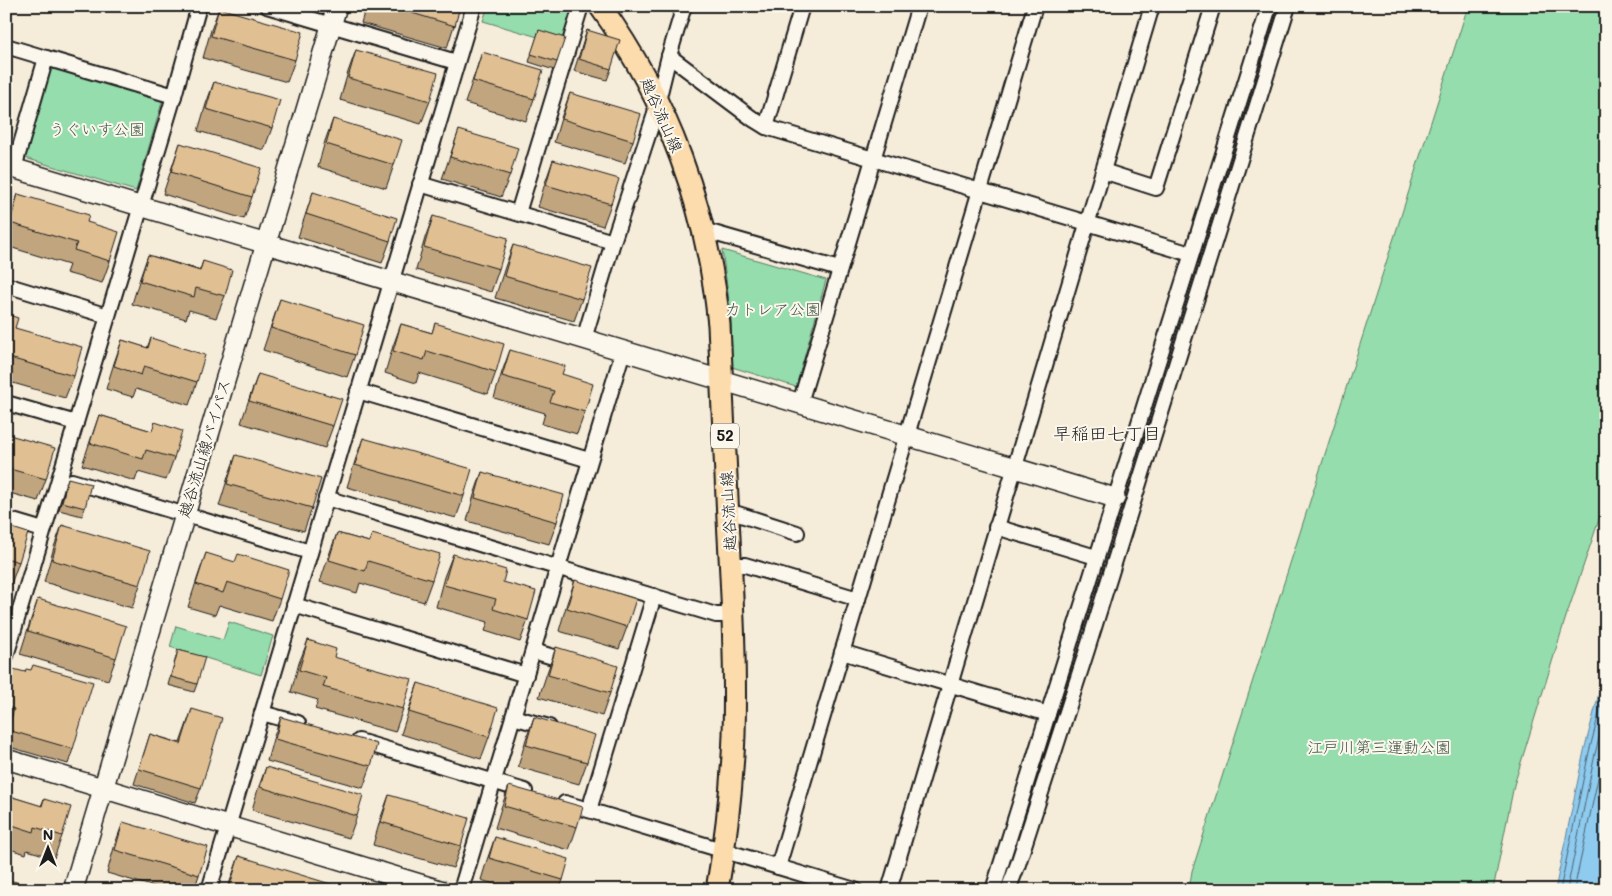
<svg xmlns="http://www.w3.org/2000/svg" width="1612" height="896" viewBox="0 0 1612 896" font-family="Mali,'Klee One',sans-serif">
<rect width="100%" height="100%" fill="#f6ecda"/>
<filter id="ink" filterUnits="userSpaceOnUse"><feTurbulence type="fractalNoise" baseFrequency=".02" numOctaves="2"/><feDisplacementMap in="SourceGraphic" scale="10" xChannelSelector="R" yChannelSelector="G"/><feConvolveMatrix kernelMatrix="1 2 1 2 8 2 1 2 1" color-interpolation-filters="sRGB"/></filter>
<g filter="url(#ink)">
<g fill="#95ddac" stroke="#587c64">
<path d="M488,6H574L562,44L483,21Z"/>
<path d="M1468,6H1606V499L1565,620L1514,785L1493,890H1189L1192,871Z"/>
<path d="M51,67L163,99L136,191L25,158Z"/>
<path d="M722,250L826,280L796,387L732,367L731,315Z"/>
<path d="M229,622L273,636L261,675L170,647L176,626L223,640Z"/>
</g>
<path fill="#8ecbef" stroke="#60859b" d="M1606,666V890H1555L1584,751Z"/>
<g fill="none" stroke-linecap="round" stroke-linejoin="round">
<g stroke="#4a6270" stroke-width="1">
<path d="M1560,890L1589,752L1606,686"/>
<path d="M1567,890L1595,754L1606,711"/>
<path d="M1574,890L1606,741"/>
</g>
<defs>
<g id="street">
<path d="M267,6L456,62"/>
<path d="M6,46L46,58"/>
<path d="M669,56L753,119L766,127L1191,254"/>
<path d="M766,127L802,6"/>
<path d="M14,168L46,58L174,96"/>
<path d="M1103,171L1156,188L1213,6"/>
<path d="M420,184L613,242"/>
<path d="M518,213L581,6"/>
<path d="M703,230L839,269"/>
<path d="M6,285L108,316"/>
<path d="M584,339L613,242L654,117L669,56L684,6"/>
<path d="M358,391L589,460"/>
<path d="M6,403L76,423"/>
<path d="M800,403L919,6"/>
<path d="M72,481L310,552"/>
<path d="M326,498L716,615H732"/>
<path d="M728,515L738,514L797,533"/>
<path d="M6,519L43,530"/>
<path d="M996,527L1096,557"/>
<path d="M731,565H745L858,599"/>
<path d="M294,605L526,675"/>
<path d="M533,651L570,662"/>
<path d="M842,652L1048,714"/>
<path d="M6,656L174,96L199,6"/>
<path d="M262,713L298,723"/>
<path d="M513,717L549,727"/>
<path d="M359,741L525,791"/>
<path d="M565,803L855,890"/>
<path d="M589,810L654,596"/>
<path d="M778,867L1035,6"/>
<path d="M209,890L474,6"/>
<path d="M461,890L623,351"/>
<path d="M889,890L1152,6"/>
<path d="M993,890L1268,10"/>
<path d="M1008,890L1018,864L1087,650L1288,6"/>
</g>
<g id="secondary">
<path d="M6,166L1115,498"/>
<path d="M6,759L440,890"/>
<path d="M73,890L337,6"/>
</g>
<path id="primary" d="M600,6C668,100 708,210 719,325C722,390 725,454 728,519C732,591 736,663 734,735C732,787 726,839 717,890"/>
</defs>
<use href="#street" stroke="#1c1c1c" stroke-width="18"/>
<use href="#secondary" stroke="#1c1c1c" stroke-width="22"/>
<use href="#primary" stroke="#1c1c1c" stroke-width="25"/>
<use href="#street" stroke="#fbf7ec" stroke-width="14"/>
<use href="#secondary" stroke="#fbf7ec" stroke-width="19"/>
<use href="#primary" stroke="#fcdcac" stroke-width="21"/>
</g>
<g fill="#c1a57e" stroke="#1c1c1c">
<path d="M366,6H460L447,48L361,23Z"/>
<path d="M219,8L295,60L287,82L203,58L211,30Z"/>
<path d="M539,30L557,62L554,70L529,62Z"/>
<path d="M587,30L611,69L607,80L574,71Z"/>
<path d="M356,50L430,101L421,124L340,100L348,72Z"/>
<path d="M482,52L534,99L526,121L465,103Z"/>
<path d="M214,82L272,128L264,150L198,131L206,104Z"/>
<path d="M570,93L633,141L625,163L554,142L562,115Z"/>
<path d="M333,119L394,165L386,188L318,167L325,141Z"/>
<path d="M459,130L510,175L501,197L442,179L451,153Z"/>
<path d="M180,143L252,197L244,219L163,194Z"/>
<path d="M553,160L611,204L603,226L538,207L545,183Z"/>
<path d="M313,192L390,241L382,263L298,237Z"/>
<path d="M18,194L87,222L110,261L102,283L66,273L69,265L6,246V229Z"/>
<path d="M433,216L499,269L491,292L416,270L425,238Z"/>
<path d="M513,245L582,299L574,321L495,298L505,267Z"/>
<path d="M148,255L200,270L203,261L225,296L216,318L189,310L186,319L132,304L140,278Z"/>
<path d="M280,299L355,355L347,377L263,350Z"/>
<path d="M6,314L15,328L74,376L65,398L6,381Z"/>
<path d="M435,323L496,372L488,394L419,373L416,383L385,373L393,346L401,324L432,333Z"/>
<path d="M151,338L197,382L189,405L136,389L133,397L106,389L114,363L122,340L147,348Z"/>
<path d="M510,350L562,374L585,412L577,434L542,424L545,413L494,398L502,372Z"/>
<path d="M258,374L333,426L325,448L241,423L250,396Z"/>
<path d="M99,415L152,431L155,422L174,458L166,480L138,472L135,481L82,465Z"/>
<path d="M6,434L46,479L38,501L6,492Z"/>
<path d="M363,438L464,496L456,518L347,487L355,461Z"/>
<path d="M236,455L312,508L304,531L219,506L228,477Z"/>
<path d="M482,472L557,522L549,544L467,521L474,495Z"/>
<path d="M68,478L85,508L82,516L59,510Z"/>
<path d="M62,525L140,585L132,608L44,582L54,547Z"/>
<path d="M6,526L19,562L11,584L6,583Z"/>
<path d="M337,533L369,542L372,534L432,580L424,602L360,583L357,593L320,582L329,555Z"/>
<path d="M206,553L280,599L272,621L219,605L215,615L188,607L198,576Z"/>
<path d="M453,554L503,582L528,620L520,642L485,631L488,622L436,607L444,577Z"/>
<path d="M575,580L627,627L619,649L559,631L567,603Z"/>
<path d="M38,599L116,658L108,680L20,654L30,622Z"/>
<path d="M308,640L334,657L403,709L395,732L315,709L318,700L291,692L299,663Z"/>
<path d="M556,647L610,693L602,716L539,697L548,670Z"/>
<path d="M178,650L197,684L194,692L168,685Z"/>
<path d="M13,669L73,749L68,764L6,746V732L9,724L6,723V688Z"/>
<path d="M418,683L489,737L481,759L401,734L410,706Z"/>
<path d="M192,709L201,788L195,803L134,784L150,734L180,743Z"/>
<path d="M281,717L371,766L363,788L267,761L273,739Z"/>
<path d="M534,717L587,762L579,784L518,767L526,739Z"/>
<path d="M266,767L357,816L349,838L252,810L258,789Z"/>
<path d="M509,786L577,827L569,850L495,828L501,808Z"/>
<path d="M6,795L41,806L44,799L62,836L54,858L27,850L26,854L6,848Z"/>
<path d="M389,795L461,846L453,868L373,845L381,817Z"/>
<path d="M123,822L199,875L194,890H165L107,873L115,844Z"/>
<path d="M495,837L563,880L559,890H513L481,880L487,860Z"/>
<path d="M239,856L336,890H227Z"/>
</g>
<g fill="#e0c093" stroke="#1c1c1c">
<path d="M389,6H460L455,26Z"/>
<path d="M219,8L303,32L295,60L211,36Z"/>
<path d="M539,30L565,38L557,62L531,54Z"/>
<path d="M587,30L620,40L611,69L579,59Z"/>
<path d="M356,50L438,73L430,101L348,78Z"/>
<path d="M482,52L543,70L534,99L473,81Z"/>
<path d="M214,82L280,100L272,128L206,109Z"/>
<path d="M570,93L641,114L633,141L562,119Z"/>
<path d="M333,119L402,140L394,165L326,144Z"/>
<path d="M459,130L518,148L510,175L450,157Z"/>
<path d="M180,143L261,168L252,197L171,172Z"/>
<path d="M553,160L619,179L611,204L546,185Z"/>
<path d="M313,192L397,218L390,241L306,214Z"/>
<path d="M18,194L89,215L87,222L119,232L110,261L74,250L77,243L10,223Z"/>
<path d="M433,216L508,238L499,269L424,247Z"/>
<path d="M513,245L592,268L582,299L504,276Z"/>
<path d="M148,255L200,271L203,261L232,270L225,296L196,288L194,297L140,281Z"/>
<path d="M280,299L364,325L355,355L271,328Z"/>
<path d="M6,314L18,318L15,328L82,347L74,376L6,357L9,346L6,345Z"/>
<path d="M435,323L504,344L496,372L427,351L424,360L393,351L401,324L432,333Z"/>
<path d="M151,338L205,355L197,382L144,366L141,375L114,366L122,340L148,348Z"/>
<path d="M510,350L565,366L562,374L593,384L585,412L550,402L554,391L502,376Z"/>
<path d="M258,374L342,399L333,426L249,401Z"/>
<path d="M99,415L152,431L155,422L182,431L174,458L146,450L143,459L90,443Z"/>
<path d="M6,434L55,448L46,479L6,468Z"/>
<path d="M363,438L472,469L464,496L355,465Z"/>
<path d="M236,455L321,479L312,508L227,484Z"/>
<path d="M482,472L564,495L557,522L475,498Z"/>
<path d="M68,478L91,484L85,508L62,502Z"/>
<path d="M62,525L150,551L140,585L52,560Z"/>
<path d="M6,526L28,533L19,562L6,558Z"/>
<path d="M337,533L369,542L372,534L440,554L432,580L368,561L365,571L329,560Z"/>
<path d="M206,553L235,562L238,554L289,570L280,599L227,582L223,593L196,584Z"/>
<path d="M453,554L506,570L503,582L536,591L528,620L493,609L496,599L444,585Z"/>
<path d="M575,580L636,599L627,627L567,608Z"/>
<path d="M38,599L126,626L116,658L28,631Z"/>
<path d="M308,640L336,649L334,657L412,679L403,709L323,687L326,678L299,670Z"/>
<path d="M556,647L618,666L610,693L548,675Z"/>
<path d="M178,650L205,657L197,684L171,677Z"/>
<path d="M33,665L93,682L73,749L8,730L14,709L6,706V692L13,669L25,672L26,669L31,670Z"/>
<path d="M418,683L498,708L489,737L409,712Z"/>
<path d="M192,709L222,718L201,788L139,769L150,734L181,744Z"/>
<path d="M281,717L377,744L371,766L275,739Z"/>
<path d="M534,717L595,735L587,762L526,745Z"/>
<path d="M266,767L363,795L357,816L260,787Z"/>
<path d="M509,786L583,807L577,827L504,806Z"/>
<path d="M6,795L42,806L44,799L71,807L62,836L35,827L34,832L6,823Z"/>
<path d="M389,795L469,818L461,846L381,822Z"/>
<path d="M123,822L208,847L199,875L115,850Z"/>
<path d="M495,837L569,859L563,880L489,858Z"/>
<path d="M239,856L337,886L336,890H247L230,885Z"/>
<path d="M6,879L43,890H6Z"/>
<path d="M344,888L351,890H343Z"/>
</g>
</g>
<g text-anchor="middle" stroke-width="4" stroke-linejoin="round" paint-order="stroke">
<rect fill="#fbf7ec" stroke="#5f5e5a" stroke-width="1" x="711" y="423.5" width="28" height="25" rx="4"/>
<g font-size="15" font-weight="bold" fill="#1c1c1c">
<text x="725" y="441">52</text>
</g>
<g font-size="16" fill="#1c1c1c" stroke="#fbf7ec">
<text transform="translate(662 115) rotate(66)" y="6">越谷流山線</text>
<text transform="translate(204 448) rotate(-73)" y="6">越谷流山線バイパス</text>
<text transform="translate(728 511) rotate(-93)" y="6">越谷流山線</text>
</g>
<g font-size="16" fill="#405647" stroke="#fbf7ec">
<text x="97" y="135">うぐいす公園</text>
<text x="773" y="315">カトレア公園</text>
<text x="1379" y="753">江戸川第三運動公園</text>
</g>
<g font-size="18" fill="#1c1c1c" stroke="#fbf7ec">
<text x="1107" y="440">早稲田七丁目</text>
</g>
</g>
<rect width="1612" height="896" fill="none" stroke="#fbf7ec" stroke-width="25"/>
<rect x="12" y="12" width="1587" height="871" fill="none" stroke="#1c1c1c" stroke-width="2" filter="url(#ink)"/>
<g transform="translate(48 848)" stroke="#fbf7ec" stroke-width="4" paint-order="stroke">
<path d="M0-4L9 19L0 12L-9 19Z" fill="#1c1c1c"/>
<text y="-8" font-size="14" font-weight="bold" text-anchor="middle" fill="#1c1c1c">N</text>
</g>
</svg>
